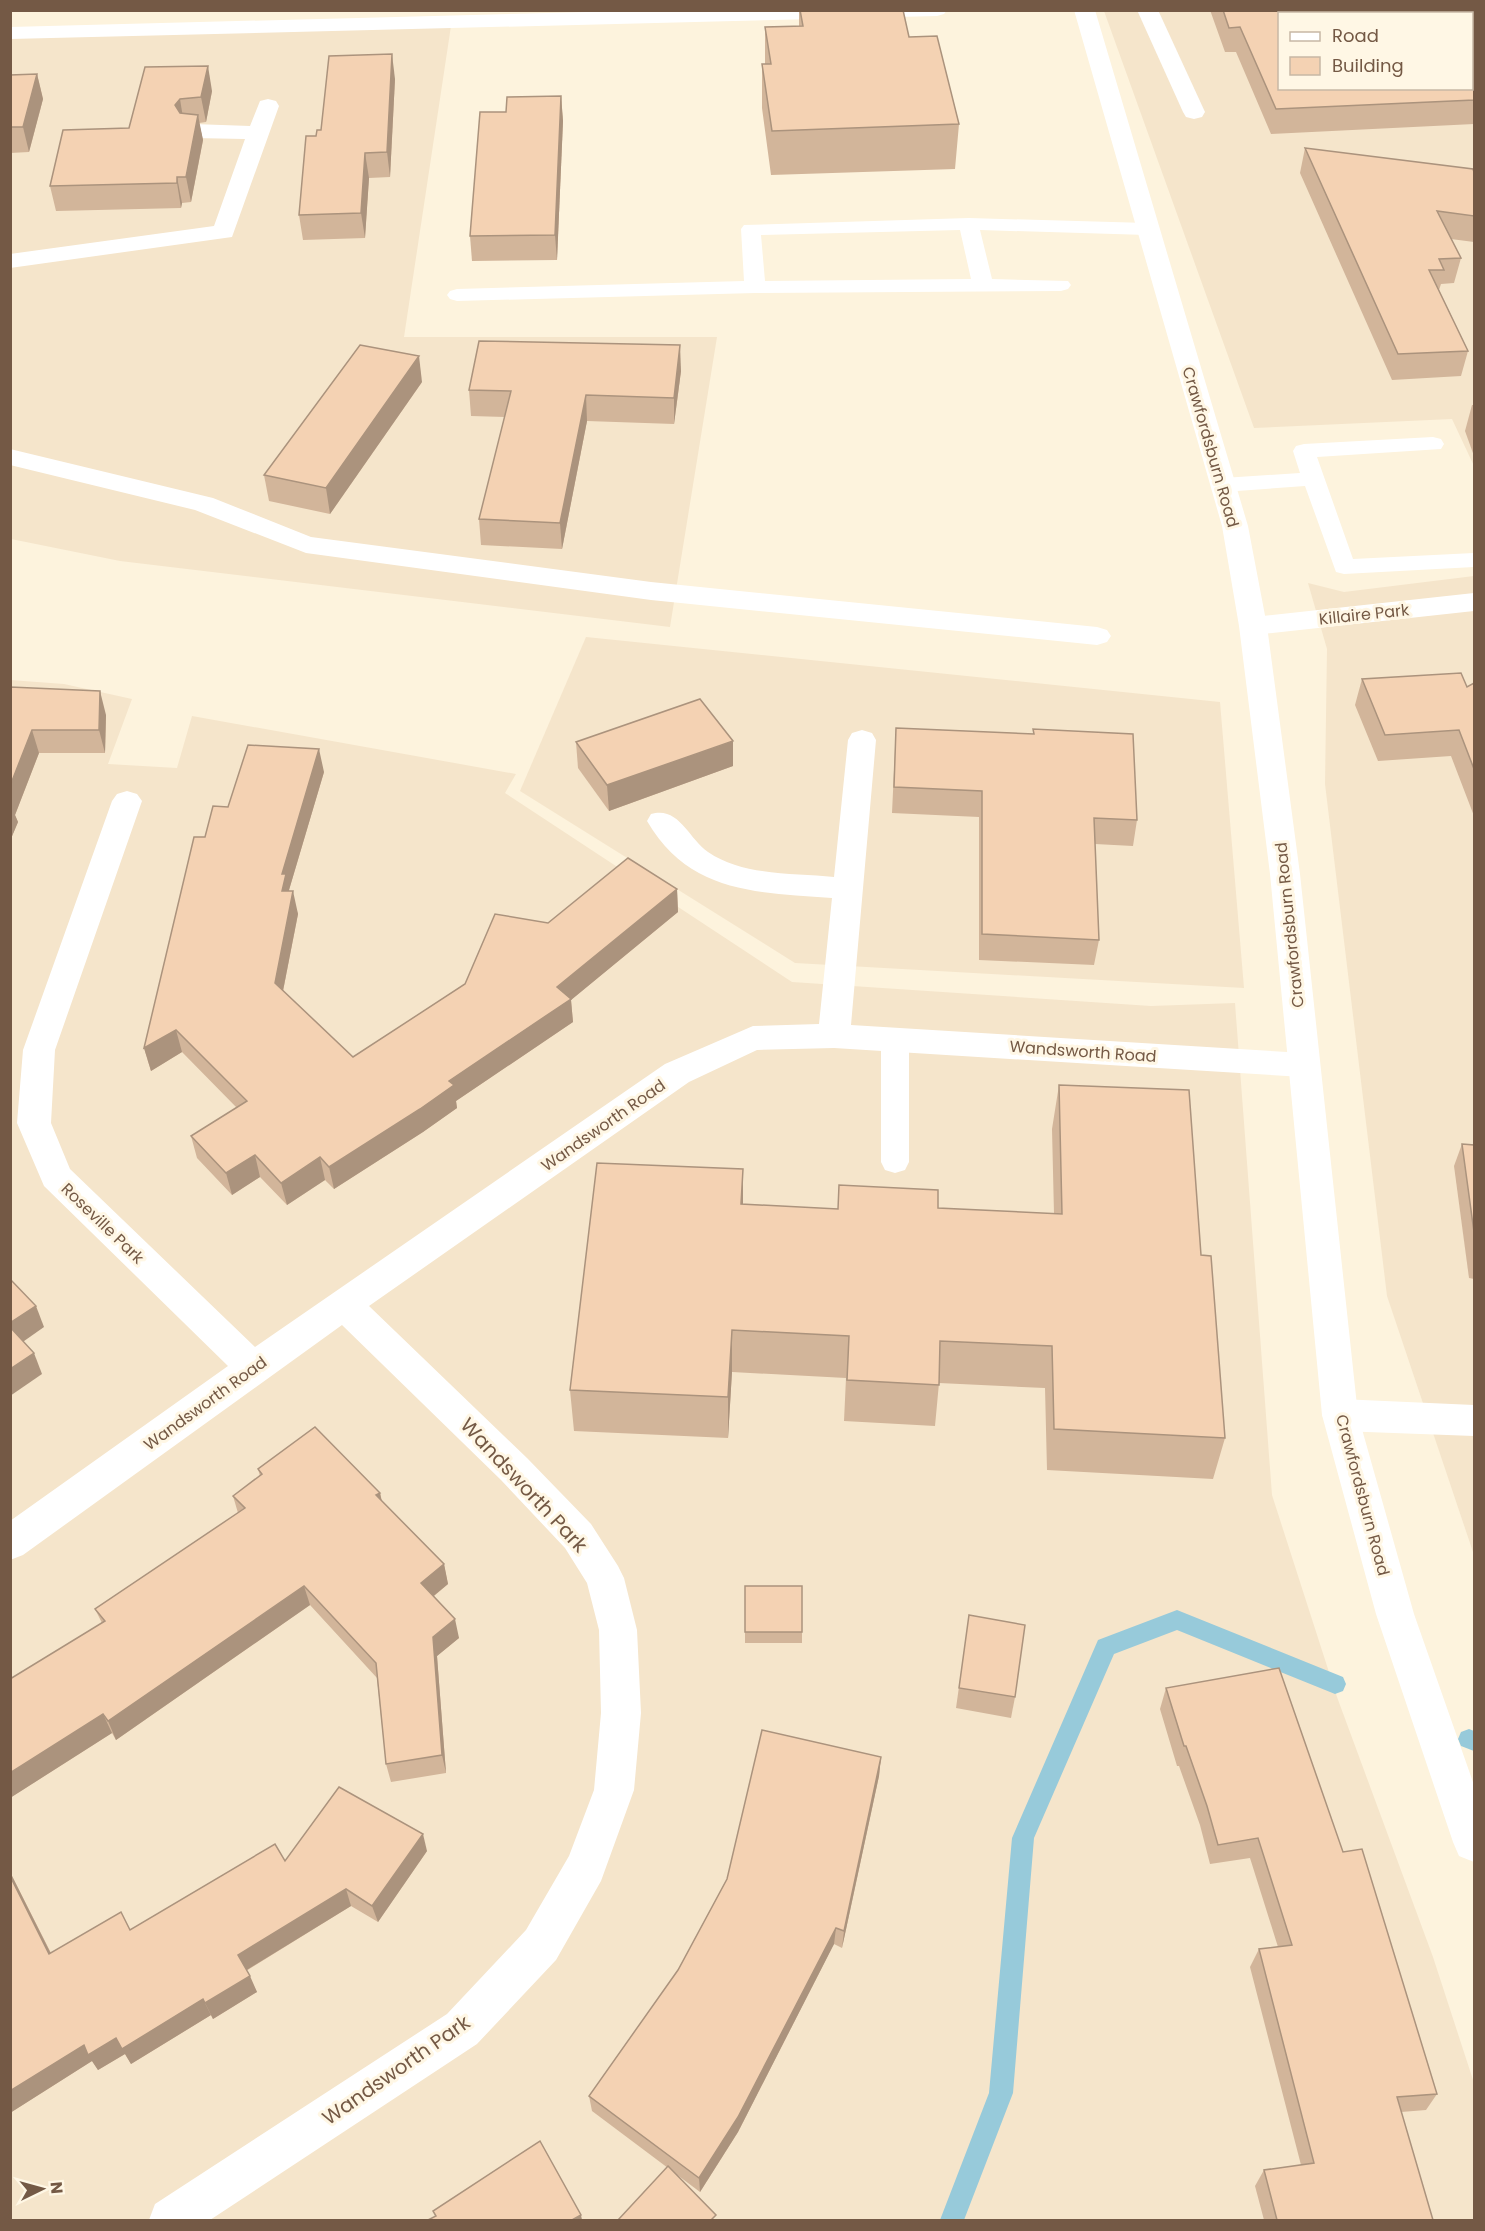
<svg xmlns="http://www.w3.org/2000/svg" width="1485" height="2231" viewBox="0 0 1485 2231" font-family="Poppins,sans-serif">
<rect width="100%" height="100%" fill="#fdf3dd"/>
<g fill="#f5e5cb" fill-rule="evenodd">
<path d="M1104,11H1474V466L1452,419L1254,428ZM1280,14H1472V88H1280Z"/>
<path d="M451,26L404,337H717L670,627L120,561L11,539L10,38Z"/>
<path d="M1474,576V1555L1387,1296L1325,784L1327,649L1308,583L1344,592Z"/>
<path d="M586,637L1220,702L1244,988L795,963L520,791Z"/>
<path d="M10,680L64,684L132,699L108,764L177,768L192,716L516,774L505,793L792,982L1151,1006L1235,1003L1272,1495L1337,1697L1433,1957L1474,2083V2220H11Z"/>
</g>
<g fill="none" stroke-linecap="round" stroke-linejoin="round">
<g fill="#97cada" fill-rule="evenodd">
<path d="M1177,1610L1343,1677L1346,1684L1343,1691L1335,1694L1177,1630L1114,1654L1034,1838L1013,2093L964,2220H940L989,2093L1012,1838L1098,1640Z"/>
<path d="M1469,1729L1474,1731V1751L1461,1746L1458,1739L1461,1732Z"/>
</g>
<g fill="#fff" fill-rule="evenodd">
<path d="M969,218L1147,223L1154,225L1157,229L1154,233L1147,235L980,230L992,279L1068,281L1071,285L1068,289L1061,291L755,293L457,301L450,299L447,295L450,291L457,289L744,281L741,229L744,225ZM960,230L971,279L765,281L761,235Z"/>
<path d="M1433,437L1441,439L1444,444L1441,449L1317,457L1353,559L1474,553V567L1344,574L1336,572L1305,486L1223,492L1215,490L1212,485L1215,480L1223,478L1300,473L1293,451L1296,446L1304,444Z"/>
<path d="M895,1028L905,1032L909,1039V1162L905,1170L895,1173L885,1170L881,1162V1039L885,1032Z"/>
</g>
<g fill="#fff" fill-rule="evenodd">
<path d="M665,10H947L944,14L937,16L10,39V27Z"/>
<path d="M1137,10H1158L1205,112L1202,117L1194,119L1186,117L1183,112Z"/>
<path d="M268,99L276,101L279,106L232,237L10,268V254L214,226L245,139L193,138L185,136L182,131L185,126L193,124L250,126L260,101Z"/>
<path d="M10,449L213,498L311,537L651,582L1097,627L1107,630L1111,636L1107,642L1097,645L651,600L306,553L195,510L10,465Z"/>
<path d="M1474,593V611L1253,635L1243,632L1239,626L1243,620L1253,617Z"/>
<path d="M862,730L872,733L876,740L851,1025L1303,1053L1314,1056L1319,1065L1314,1074L1303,1077L834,1048L757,1050L689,1082L369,1306L527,1458L591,1524L618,1566L624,1578L637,1630L641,1713L634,1790L601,1881L556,1960L477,2044L210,2220H149L155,2204L447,2014L526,1930L569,1856L594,1790L601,1713L599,1630L587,1583L565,1548L501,1480L342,1325L23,1555L10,1560V1521L228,1366L44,1186L17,1123L23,1050L112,801L117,794L127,791L137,794L142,801L55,1050L51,1123L70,1169L255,1347L665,1064L753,1026L819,1024L832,898C756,892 690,894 647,821L651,814C679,806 688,838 708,852C743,876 793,873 834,877L848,740L852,733Z"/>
<path d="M1340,1399L1474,1405V1436L1340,1431L1327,1426L1322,1415L1327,1404Z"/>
</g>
<path fill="#fff" fill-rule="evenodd" d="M1074,10H1095L1248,526L1267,626L1300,874L1358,1415L1414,1614L1474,1785V1862L1459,1856L1453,1842L1376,1614L1322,1415L1270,874L1239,626L1222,526Z"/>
</g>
<g fill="#d2b59a">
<path d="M799,10H903L909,37L959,124L955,169L771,175L762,108V64H765V27L799,26Z"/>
<path d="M1210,10H1360L1280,88L1474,34V124L1271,134L1236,52H1225Z"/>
<path d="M145,67L212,91L206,122L199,123L203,140L191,202L182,203L181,208L56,211L50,186L129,128Z"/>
<path d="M37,74L43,99L29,152L10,153V75Z"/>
<path d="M395,79L390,177L369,178L365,238L303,240L299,215L316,136L321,130Z"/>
<path d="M561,96L563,121L557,260L472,261L470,236L506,112Z"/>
<path d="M1305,148L1474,172V242L1451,239L1461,258L1454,283L1441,284L1439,290L1468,351L1461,376L1392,380L1300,173Z"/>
<path d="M681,371L674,424L587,421L562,549L481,545L479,519L505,417L471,416L469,390Z"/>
<path d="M422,382L330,514L269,501L264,475Z"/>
<path d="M1472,405H1474V456L1465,431Z"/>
<path d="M1362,679L1467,687L1474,683V816L1451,756L1378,761L1355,705Z"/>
<path d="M10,687L106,715L105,753H39L15,815L18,822L10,841Z"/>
<path d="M896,728L1033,734V729L1137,820L1133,846L1095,844L1099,940L1094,965L979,960V817L892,813Z"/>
<path d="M576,742L733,766L609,811L578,768Z"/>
<path d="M324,772L289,890L298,914L283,991L353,1057L465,984L548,923L677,889L678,912L571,1000L573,1022L456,1101L457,1108L423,1132L334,1189L325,1180L287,1205L260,1177L232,1195L197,1158L191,1136L237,1108L182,1052L151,1071L144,1048L205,837L228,807Z"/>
<path d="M1059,1085L1201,1255L1225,1438L1213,1479L1047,1470L1045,1388L939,1383L935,1426L844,1421L846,1378L732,1372L728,1438L574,1431L570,1390L743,1204L838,1209L938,1208L1054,1214L1052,1129Z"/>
<path d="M1462,1144L1474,1145V1279L1469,1278L1454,1166Z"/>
<path d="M258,1469L380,1493L382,1501L444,1564L448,1584L434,1596L459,1638L437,1656L446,1773L391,1782L386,1764L377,1678L310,1605L116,1740L112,1733L10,1798L102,1623L95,1609L238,1513L233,1496L260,1476Z"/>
<path d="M745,1586L802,1632V1643H745Z"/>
<path d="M966,1637L1015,1697L1011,1718L956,1708Z"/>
<path d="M1166,1688L1343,1852L1437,2094L1426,2110L1401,2112L1433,2220H1264L1255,2186L1264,2170L1301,2165L1250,1967L1259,1949L1278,1947L1250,1858L1210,1864L1200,1825L1179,1766H1177L1160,1709Z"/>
<path d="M881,1757L879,1776L842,1948L834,1944L738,2132L700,2192L592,2111L589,2096L678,1970L727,1879Z"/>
<path d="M427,1851L378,1922L351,1906L246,1971L257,1992L213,2019L211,2015L131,2064L125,2054L98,2070L92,2061L10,2113V1872L51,1953L130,1930L285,1861Z"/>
</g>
<g fill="#ab937d">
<path d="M392,54L395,79L390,177L387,152Z"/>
<path d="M208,66L212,91L206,122L201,97Z"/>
<path d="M37,74L43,99L29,152L23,127Z"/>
<path d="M561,96L563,121L557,260L555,235Z"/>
<path d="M180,99L184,124L175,105Z"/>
<path d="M198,115L203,140L191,202L186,177Z"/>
<path d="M365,153L369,178L365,238L361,213Z"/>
<path d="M177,177L182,203L181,208L177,183Z"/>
<path d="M680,345L681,371L674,424V398Z"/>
<path d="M419,356L422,382L330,514L326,488Z"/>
<path d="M586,395L587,421L562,549L560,523Z"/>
<path d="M100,691L106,715L105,753L99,730Z"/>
<path d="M32,730L39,753L15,815L18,822L10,841V786Z"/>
<path d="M733,741V766L609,811L607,785Z"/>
<path d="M319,749L324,772L289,890L291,897L282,891V874Z"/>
<path d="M677,889L678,912L571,1000L573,1022L456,1101L457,1108L423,1132L334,1189L329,1167L449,1081L557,987Z"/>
<path d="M293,891L298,914L280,1006L275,983Z"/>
<path d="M176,1030L182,1052L151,1071L144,1048Z"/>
<path d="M255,1155L260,1177L232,1195L226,1173Z"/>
<path d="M320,1157L325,1180L287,1205L281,1183Z"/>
<path d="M743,1169V1212L741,1204Z"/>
<path d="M36,1306L44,1327L17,1346L10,1331V1323Z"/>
<path d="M732,1330V1372L728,1438V1397Z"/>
<path d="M34,1353L42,1374L10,1396V1369Z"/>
<path d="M380,1493L384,1513L376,1495Z"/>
<path d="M444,1564L448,1584L425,1603L421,1583Z"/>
<path d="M304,1586L310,1605L116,1740L108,1721Z"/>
<path d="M455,1619L459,1638L437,1656L446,1773L442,1755L433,1637Z"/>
<path d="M103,1714L112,1733L10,1798V1773Z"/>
<path d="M881,1757L879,1776L842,1948L844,1931Z"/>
<path d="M423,1834L427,1851L378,1922L372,1906Z"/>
<path d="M10,1872L59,1970L49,1954L10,1876Z"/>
<path d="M346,1889L351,1906L245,1971L238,1955Z"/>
<path d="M836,1928L834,1944L738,2132L700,2192L699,2178Z"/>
<path d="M250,1976L257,1992L213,2019L205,2003Z"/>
<path d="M203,1999L211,2015L131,2064L125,2054L98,2070L92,2061L10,2113V2091L84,2045L116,2038Z"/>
<path d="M581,2215L582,2220H572Z"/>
</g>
<g fill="#f4d2b3" stroke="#ab937d" stroke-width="1.5">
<path d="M800,10H903L909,37L937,36L959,124L772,131L762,64H771L765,27L803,26Z"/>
<path d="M1223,10H1360L1361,14H1280V88H1472V34H1474V100L1276,109L1240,27L1229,28Z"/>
<path d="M392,54L387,152L365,153L361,213L299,215L306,136H316L317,130H321L329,56Z"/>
<path d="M208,66L201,97L180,99L175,105L180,113L198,115L186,177H177V183L50,186L63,130L129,128L145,67Z"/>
<path d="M37,74L23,127H10V75Z"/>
<path d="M561,96L555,235L470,236L480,112H506L507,97Z"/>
<path d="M1305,148L1473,169L1474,172V216L1437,211L1461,258L1439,259L1444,270H1429L1468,351L1398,354Z"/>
<path d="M479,341L680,345L674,398L586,395L560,523L479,519L511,391L469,390Z"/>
<path d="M360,345L419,356L326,488L264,475Z"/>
<path d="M1461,673L1467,687L1474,683V769L1459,730L1385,735L1362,679Z"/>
<path d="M10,687L100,691L99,730H32L10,786Z"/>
<path d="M700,699L733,741L607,785L576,742Z"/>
<path d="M896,728L1034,734L1033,729L1133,734L1137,820L1094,818L1099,940L982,934V791L894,787Z"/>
<path d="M248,745L319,749L282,874H286L282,891H293L275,983L353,1057L465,984L495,914L548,923L628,858L677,889L557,987L571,999L449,1081L454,1085L420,1109L329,1167L320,1157L281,1183L255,1155L226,1173L191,1136L247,1101L176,1030L144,1048L194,837H205L213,806L228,807Z"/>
<path d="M1059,1085L1189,1090L1201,1255L1211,1256L1225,1438L1054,1429L1052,1346L940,1341L939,1385L847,1380L849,1336L732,1330L728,1397L570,1390L597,1163L743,1169L741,1204L838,1209L839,1185L938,1190V1208L1062,1214Z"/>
<path d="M1462,1144L1474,1145V1232Z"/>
<path d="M10,1279L36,1306L10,1323Z"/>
<path d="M10,1327L34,1353L10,1369Z"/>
<path d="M315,1427L380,1493L376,1495L444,1564L421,1583L455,1619L433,1637L442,1755L386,1764L376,1663L304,1586L108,1721L103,1714L10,1773V1679L105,1621L95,1609L245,1508L233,1496L262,1474L258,1469Z"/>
<rect x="745" y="1586" width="57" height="46"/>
<path d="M969,1615L1025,1625L1015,1697L959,1688Z"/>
<path d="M1279,1668L1343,1852L1362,1849L1437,2094L1397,2097L1433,2220H1277L1264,2170L1314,2163L1259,1949L1292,1945L1258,1838L1218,1845L1207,1806L1186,1746H1184L1166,1688Z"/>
<path d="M762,1730L881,1757L844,1931L836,1928L738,2117L699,2178L589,2096L678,1970L727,1879Z"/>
<path d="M339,1787L423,1834L372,1906L346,1889L238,1955L250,1976L205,2003L203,1999L122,2049L116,2038L88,2055L84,2045L10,2091V1876L49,1954L121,1912L130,1930L275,1844L285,1861Z"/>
<path d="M540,2141L581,2215L572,2220H428L436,2216L433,2211Z"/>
<path d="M668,2166L716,2215L711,2220H618Z"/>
</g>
<g text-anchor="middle" stroke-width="6" stroke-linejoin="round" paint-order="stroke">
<g font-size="16" fill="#745945" stroke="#fff7e5">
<text transform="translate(1211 447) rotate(74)" y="6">Crawfordsburn Road</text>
<text transform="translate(1364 614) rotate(-6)" y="6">Killaire Park</text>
<text transform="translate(1289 925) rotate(-96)" y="6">Crawfordsburn Road</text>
<text transform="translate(1083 1051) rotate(4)" y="6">Wandsworth Road</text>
<text transform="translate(603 1125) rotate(-35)" y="6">Wandsworth Road</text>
<text transform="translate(103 1223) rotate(44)" y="6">Roseville Park</text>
<text transform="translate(205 1403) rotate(-36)" y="6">Wandsworth Road</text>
<text transform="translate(1363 1495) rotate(75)" y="6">Crawfordsburn Road</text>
</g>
<g font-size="20" fill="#745945" stroke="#fff7e5">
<text transform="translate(524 1485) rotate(47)" y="7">Wandsworth Park</text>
<text transform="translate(396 2070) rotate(-35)" y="7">Wandsworth Park</text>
</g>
</g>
<rect width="1485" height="2231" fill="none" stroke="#745945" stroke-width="24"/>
<rect x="1278" y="12" width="195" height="78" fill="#fff7e5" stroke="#c7b8a5" stroke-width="1.5"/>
<rect x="1290" y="32" width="30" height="9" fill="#ffffff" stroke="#c7b8a5" stroke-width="1.5"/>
<text x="1332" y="42" font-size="18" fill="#745945">Road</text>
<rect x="1290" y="57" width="30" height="18" fill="#f4d2b3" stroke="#c7b8a5" stroke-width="1.5"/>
<text x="1332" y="72" font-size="18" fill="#745945">Building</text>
<g transform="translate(42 2189) rotate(85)" stroke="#fff7e5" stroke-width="4.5" paint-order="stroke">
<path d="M0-4.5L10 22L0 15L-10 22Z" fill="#745945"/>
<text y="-9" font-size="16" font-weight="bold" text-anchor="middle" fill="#745945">N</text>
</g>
</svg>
